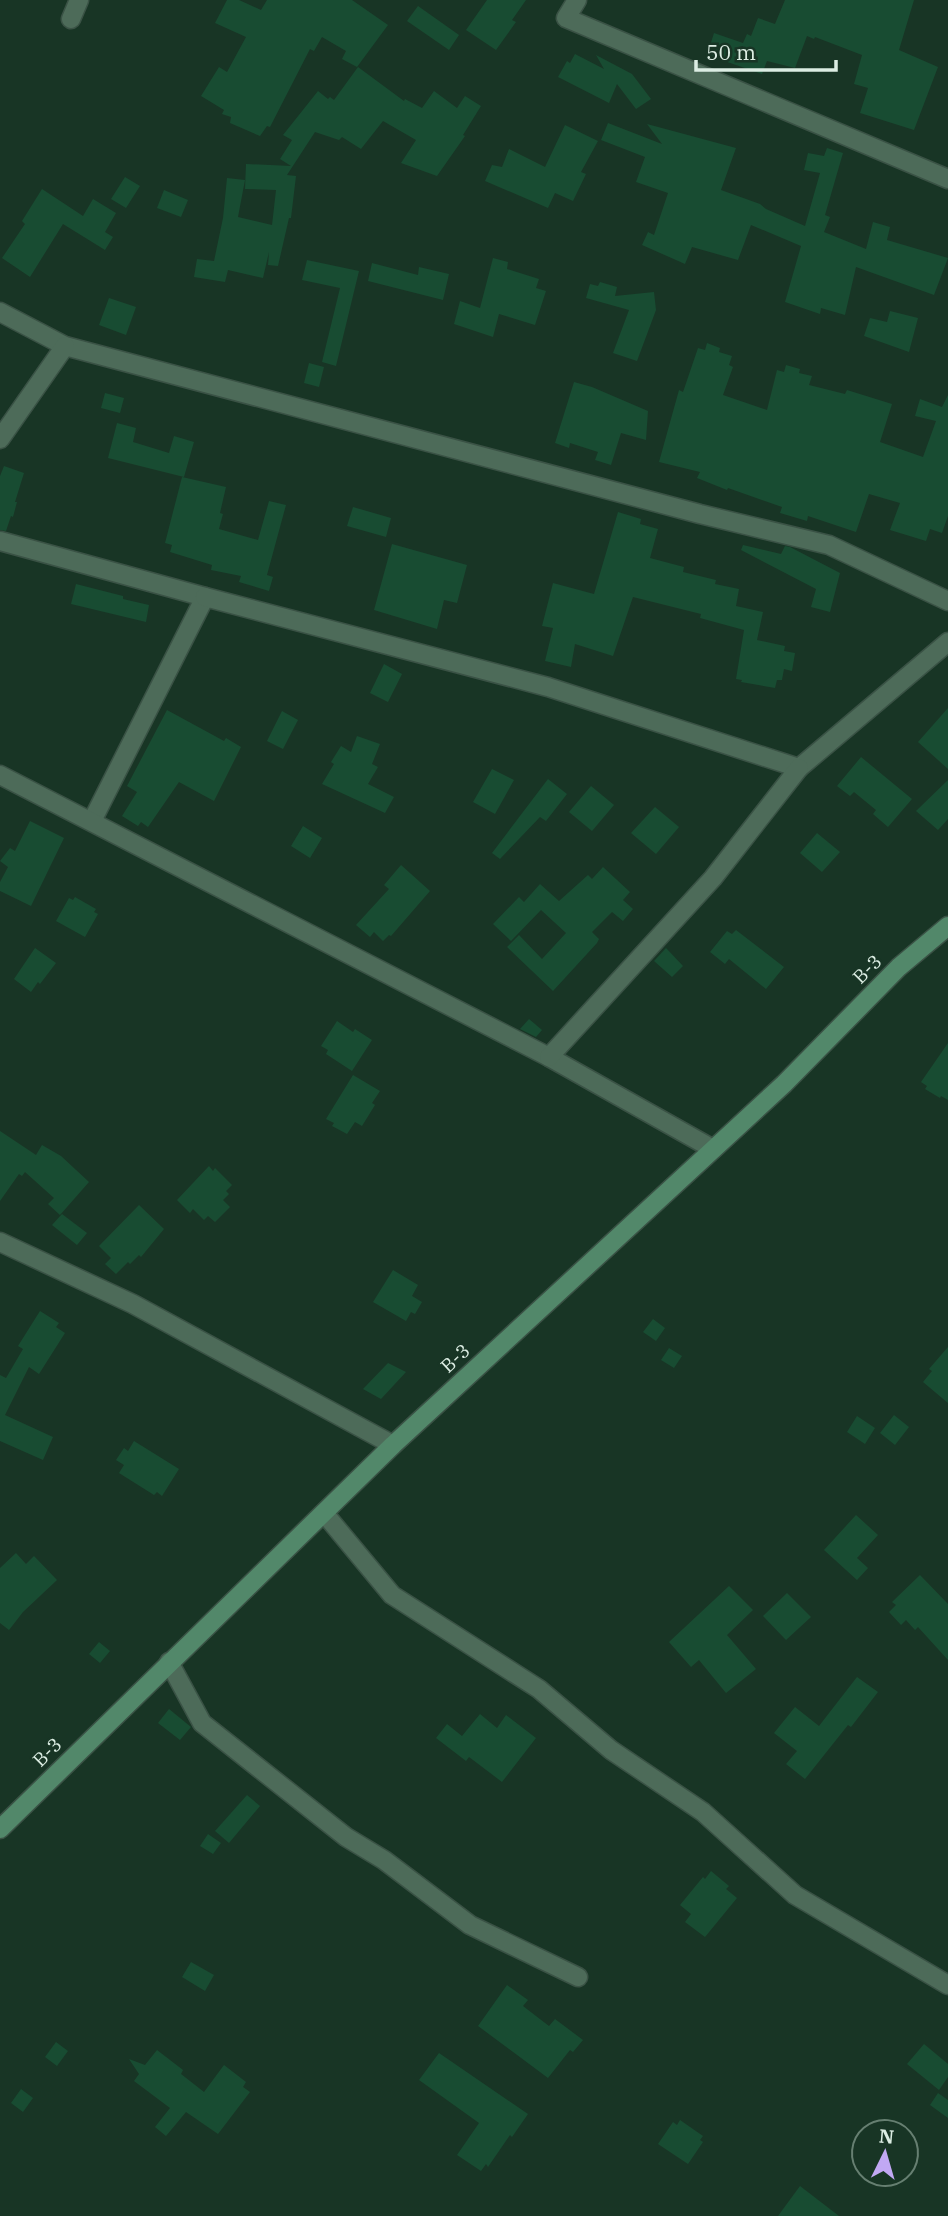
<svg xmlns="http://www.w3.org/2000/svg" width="948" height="2216" viewBox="0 0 948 2216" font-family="'IBM Plex Serif',serif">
<rect width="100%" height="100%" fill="#183525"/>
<g fill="#184c32">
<path d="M227,0H239L261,10L267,0H352L388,25L357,67L342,59L346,51L322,37L314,51L310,49L270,127L267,126L260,136L230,123L231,117L222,114L224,110L201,96L219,67L227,72L246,37L215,23Z"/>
<path d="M487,0H526L512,20L516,22L496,50L466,30Z"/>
<path d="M785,0H914L899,50L938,67L914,130L860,113L868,88L854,84L862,55L815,37L814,39L807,36L795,68L767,61L762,74L707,55L714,33L743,43L747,34L751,36L758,18L775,24Z"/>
<path d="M418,6L459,35L449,50L407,21Z"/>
<path d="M575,54L604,69L596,55L632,74L651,99L636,109L617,84L609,103L558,77L567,61L570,63Z"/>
<path d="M358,67L404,101L405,99L422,108L434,91L457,108L465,96L481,106L463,135L465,136L437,176L401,163L416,140L383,121L361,149L342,137L339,140L315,132L287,175L296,176L291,218H289L278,266L268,265L269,252L263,278L228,270L225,282L194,277L197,259L214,261L223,218L227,178L245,180L238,217L272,225L276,190L245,189L246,164L291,166L280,159L292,140L283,135L318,91L328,99L330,97L334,100Z"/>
<path d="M608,123L662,144L647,124L736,148L721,190L760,204L766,209L805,226L820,173L804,170L808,153L824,156L827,148L843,153L825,215L830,217L824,232L866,249L873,222L890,227L887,240L948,258L934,295L856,267L845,315L821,308L820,314L785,302L801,246L751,225L738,260L692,247L685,264L642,245L648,232L654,235L668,193L636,182L645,157L601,140Z"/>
<path d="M565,125L598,141L581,172L586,174L573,201L555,193L548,208L485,181L492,165L502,167L509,149L545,167Z"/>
<path d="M125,177L140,186L126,208L111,199Z"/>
<path d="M42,189L83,216L93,199L116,213L105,232L113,237L105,250L63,224L30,277L2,258L25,224L22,221Z"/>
<path d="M164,190L188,200L181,217L157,208Z"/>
<path d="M493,258L508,262L507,269L539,279L536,288L546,291L535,325L499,314L493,337L454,324L460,301L480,308Z"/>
<path d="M307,260L359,271L336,366L322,362L340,288L302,280Z"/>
<path d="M372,263L418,275L419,267L449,274L443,300L368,281Z"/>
<path d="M600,282L617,287L615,296L654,292L656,310L637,361L613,353L629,310L586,298L590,284L598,286Z"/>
<path d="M109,298L136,307L126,335L99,325Z"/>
<path d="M890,311L918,318L909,352L864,336L870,318L887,322Z"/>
<path d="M707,343L720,348L719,352L732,356L729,365L733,367L723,395L767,410L777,370L784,372L786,365L800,369L799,373L812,376L809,385L845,394L847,390L892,404L880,442L923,457L936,421L915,416L920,399L942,407L948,395V516L942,533L930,529L926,541L890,530L900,503L869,494L856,532L808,516L807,521L780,513L782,507L728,488L727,490L697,478L700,472L659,462L679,390L683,392L698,348L705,350Z"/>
<path d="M309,363L324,367L319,387L304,383Z"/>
<path d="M574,382L592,387L648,411L646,440L621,433L611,465L595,460L598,452L570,443L569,448L555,443Z"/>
<path d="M105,393L124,398L120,413L101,408Z"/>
<path d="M117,423L136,428L133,442L169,453L174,436L194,442L184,477L108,458Z"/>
<path d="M4,466L24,473L15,502H17L13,517L11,516L6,531L0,530V476Z"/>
<path d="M182,477L226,487L220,513L223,514L219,529L258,540L269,501L286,505L267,575L273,577L269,591L239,582L241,576L211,570L212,565L170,552L172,545L165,543Z"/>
<path d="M353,507L391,518L386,537L347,526Z"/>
<path d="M618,512L641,519L640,524L658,529L650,558L684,567L683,572L716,580L715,584L739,589L736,606L763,612L757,640L785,646L784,651L795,653L792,671L784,669L782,680H777L775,688L741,682L742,680L736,679L744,630L700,618L701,614L633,597L613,656L575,644L571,667L545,661L553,628L542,626L553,583L594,594Z"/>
<path d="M392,544L467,565L457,603L444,600L437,629L374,610Z"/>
<path d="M743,545L781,554L785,546L790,547L840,573L830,612L811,607L816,589L741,550Z"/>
<path d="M76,584L123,596V599L149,605L146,622L71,604Z"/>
<path d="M384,664L402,674L388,702L370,693Z"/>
<path d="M948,708V769L918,742Z"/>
<path d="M167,710L224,741L226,738L241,747L214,801L179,782L148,827L141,822L138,826L122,816L137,792L127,786Z"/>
<path d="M282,711L298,720L283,749L267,741Z"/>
<path d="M357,736L380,744L372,764L378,767L368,784L394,797L385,813L322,784L334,764L331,762L341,746L351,752Z"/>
<path d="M861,757L912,799L888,827L873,814L876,810L854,792L850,796L837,786Z"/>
<path d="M492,769L514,780L495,814L473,802Z"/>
<path d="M548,779L567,794L546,821L540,817L500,859L492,853Z"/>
<path d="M948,780V819L938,830L916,811Z"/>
<path d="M591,786L614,805L592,831L569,812Z"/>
<path d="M655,807L679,827L656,854L631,833Z"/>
<path d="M30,821L64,838L31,906L0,891V882L8,867L0,861L10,848L15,851Z"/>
<path d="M303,826L322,838L310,858L291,846Z"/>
<path d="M817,833L840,852L822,872L800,853Z"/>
<path d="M401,865L430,891L391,936L389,935L383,941L374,932L370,937L356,925L389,889L384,885Z"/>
<path d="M603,867L630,892L623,900L633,909L623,921L612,912L592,932L599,939L597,943L553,991L507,947L519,935L542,959L566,933L541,910L511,941L493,924L519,897L524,902L540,884L559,901L588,875L592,879Z"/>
<path d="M75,897L96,909L94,912L98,914L85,937L56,921L69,898L73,900Z"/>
<path d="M736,930L784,967L766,989L729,959L725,964L710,952L727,931L732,934Z"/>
<path d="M35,948L56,963L40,984L38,982L31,992L14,979Z"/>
<path d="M666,948L683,966L672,977L654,961Z"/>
<path d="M529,1019L542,1030L536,1037L520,1029Z"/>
<path d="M337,1021L353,1032L355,1029L372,1040L352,1071L326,1054L328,1050L321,1046Z"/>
<path d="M948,1043V1100L941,1096L940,1098L925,1089L927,1086L921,1082Z"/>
<path d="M353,1075L380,1091L372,1103L375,1105L362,1126L355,1122L347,1134L332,1126L334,1123L326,1119Z"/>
<path d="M0,1131L36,1155L42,1145L61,1156L89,1182L60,1215L48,1204L54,1198L25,1172L22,1176L19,1174L0,1201Z"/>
<path d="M209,1166L213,1171L215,1168L232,1185L226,1191L229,1194L223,1200L230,1207L215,1222L208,1216L204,1220L193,1209L190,1213L177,1200Z"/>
<path d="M139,1205L164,1229L141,1257L139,1255L130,1264L128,1262L116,1274L105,1264L111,1258L99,1246Z"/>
<path d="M62,1214L87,1233L77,1245L52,1225Z"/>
<path d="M393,1270L418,1285L412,1296L422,1302L415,1314L411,1312L406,1321L373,1302Z"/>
<path d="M40,1311L59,1323L56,1327L65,1333L39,1374L29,1367L5,1415L53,1437L43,1460L0,1441V1375L6,1378L23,1349L18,1346Z"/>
<path d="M653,1319L665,1328L656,1341L643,1332Z"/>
<path d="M948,1347V1403L923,1382L932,1371L929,1369Z"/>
<path d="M669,1348L682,1356L674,1368L661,1360Z"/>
<path d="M388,1363L406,1372L381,1399L363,1389Z"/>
<path d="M894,1415L909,1427L895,1445L880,1433Z"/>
<path d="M857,1416L875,1428L865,1444L847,1432Z"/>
<path d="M134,1441L179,1469L162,1496L157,1492L154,1495L119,1473L124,1465L116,1460L124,1448L128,1451Z"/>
<path d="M856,1515L878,1535L857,1558L868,1568L857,1580L824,1550Z"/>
<path d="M16,1553L26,1564L34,1556L57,1580L23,1612L9,1630L0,1623V1568Z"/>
<path d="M920,1575L948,1604V1660L918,1627L915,1630L906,1620L901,1625L889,1612L896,1605L892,1602Z"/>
<path d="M729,1586L753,1610L727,1635L756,1669L726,1693L699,1660L691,1667L669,1642Z"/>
<path d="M787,1593L811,1617L786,1640L763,1616Z"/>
<path d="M99,1642L110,1651L100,1663L89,1654Z"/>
<path d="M857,1677L878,1692L851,1727L848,1725L805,1779L786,1764L797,1751L774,1733L795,1707L819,1726Z"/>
<path d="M169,1709L191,1727L180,1740L158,1723Z"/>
<path d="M480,1714L497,1728L506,1715L536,1738L502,1782L469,1757L466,1761L436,1738L447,1724L462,1736Z"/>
<path d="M247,1795L260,1806L229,1843L215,1831Z"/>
<path d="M208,1834L221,1843L213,1854L200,1846Z"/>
<path d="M711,1871L729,1886L726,1889L737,1898L705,1937L685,1922L691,1914L680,1905L703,1877L705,1879Z"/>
<path d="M191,1962L214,1975L205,1991L182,1977Z"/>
<path d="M507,1985L528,2000L523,2006L549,2026L555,2019L583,2040L573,2052L570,2050L548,2078L478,2026Z"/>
<path d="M56,2042L68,2051L57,2066L45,2057Z"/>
<path d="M924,2044L948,2064V2077L939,2090L907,2064Z"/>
<path d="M157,2050L183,2070L181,2074L204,2092L224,2065L246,2082L243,2087L250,2092L218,2134L186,2112L166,2136L155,2127L170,2108L134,2081L139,2074L129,2059L145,2065Z"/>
<path d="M439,2053L528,2114L512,2137L510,2135L488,2167L486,2164L481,2171L457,2155L479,2123L419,2080Z"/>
<path d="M21,2089L33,2098L23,2112L11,2103Z"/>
<path d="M938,2093L948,2100V2118L930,2105Z"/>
<path d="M680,2120L703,2136L700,2140L703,2142L688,2164L658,2144L673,2122L677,2125Z"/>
<path d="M800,2186L839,2216H778Z"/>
</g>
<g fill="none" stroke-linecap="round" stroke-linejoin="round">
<defs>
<g id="minor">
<path d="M577,0L566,18L948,179"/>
<path d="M71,19L79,0"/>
<path d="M0,312L65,346L700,514L829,545L948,601"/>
<path d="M0,439L65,346"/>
<path d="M0,541L205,597L92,821"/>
<path d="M205,597L548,687L799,768L948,642"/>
<path d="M0,775L549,1057L713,1149"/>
<path d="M549,1057L713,878L799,768"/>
<path d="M0,1242L133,1304L393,1445"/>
<path d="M324,1513L392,1595L539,1689L611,1750L703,1812L795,1895L948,1985"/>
<path d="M169,1662L202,1723L346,1837L384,1860L470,1925L578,1977"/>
</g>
<path id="secondary" d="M0,1829L393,1445L784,1084L899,967L948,926"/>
</defs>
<use href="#minor" stroke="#3a5245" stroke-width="21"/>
<use href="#secondary" stroke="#3a5245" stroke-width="21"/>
<use href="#minor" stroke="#4d6b59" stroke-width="18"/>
<use href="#secondary" stroke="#52886a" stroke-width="18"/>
</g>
<g text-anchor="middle" stroke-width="5" stroke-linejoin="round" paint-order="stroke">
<g font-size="19" fill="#dcede3" stroke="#183525">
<text transform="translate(867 969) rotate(-45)" y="7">B-3</text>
<text transform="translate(455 1358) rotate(-43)" y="7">B-3</text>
<text transform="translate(47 1752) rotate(-45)" y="7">B-3</text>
</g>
</g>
<g transform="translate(885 2153) rotate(5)"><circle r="33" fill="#183525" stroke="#667f71" stroke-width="2"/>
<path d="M0-5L12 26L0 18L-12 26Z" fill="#c1a8f3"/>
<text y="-10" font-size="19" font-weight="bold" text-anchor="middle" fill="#dcede3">N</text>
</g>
<path d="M696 60v10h140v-10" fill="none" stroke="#dcede3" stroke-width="3.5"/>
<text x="706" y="60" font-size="21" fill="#dcede3" stroke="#183525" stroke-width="5" paint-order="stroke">50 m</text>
</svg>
